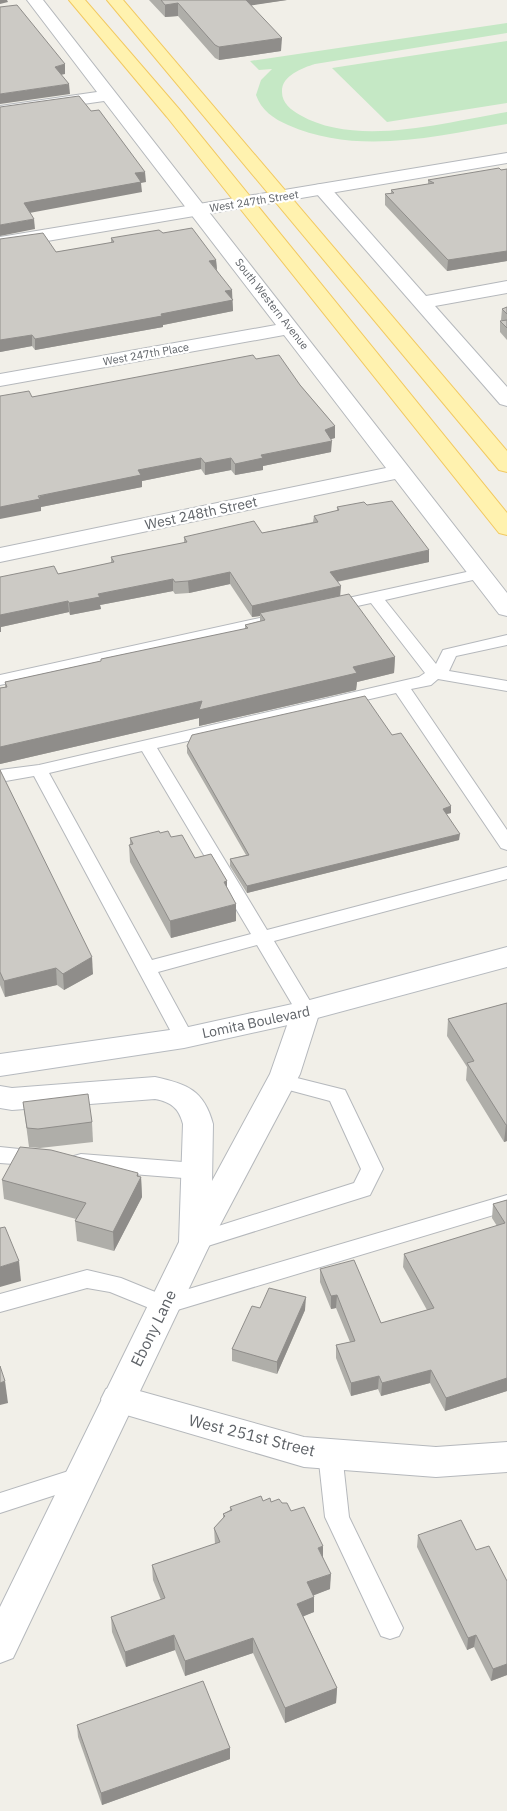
<svg xmlns="http://www.w3.org/2000/svg" width="507" height="1811" viewBox="0 0 507 1811" font-family="'IBM Plex Sans',sans-serif">
<rect width="100%" height="100%" fill="#f1efe8"/>
<g fill="#c5e8c5">
<path d="M507,23V33L315,64C302,68 281,76 282,92C282,103 291,110 300,115C357,148 446,122 507,112V124C436,136 358,156 288,125C274,119 261,110 256,95L261,80L272,69L259,70L250,61Z"/>
<path d="M507,41V103L387,122L332,68Z"/>
</g>
<g fill="none" stroke-linecap="round" stroke-linejoin="round">
<defs>
<g id="service">
<path d="M480,569L488,574L486,577L385,600L436,664L443,650L507,635V645L456,656L449,671L507,681V691L438,679L431,685L411,689L507,830V850L501,848L396,693L157,748L267,930L507,867V879L274,941L316,1011L313,1016L306,1018L299,1016L257,945L158,972L194,1038L191,1043L184,1045L177,1043L34,776L0,782V770L39,765L419,677L425,673L371,603L330,612L322,607L330,602ZM142,751L251,934L152,960L49,773Z"/>
<path d="M269,616L275,618L277,621L275,624L0,685V675Z"/>
<path d="M281,1074L345,1090L383,1169L370,1195L195,1250L187,1248L184,1242L187,1236L354,1183L361,1169L330,1101L274,1086L271,1081L274,1076Z"/>
<path d="M0,1147L48,1152L52,1158L48,1164L41,1166L0,1163Z"/>
<path d="M81,1154L196,1163L203,1165L207,1171L203,1177L196,1179L81,1170L74,1168L70,1162L74,1156Z"/>
<path d="M507,1195V1211L164,1314L110,1292L87,1288L0,1312V1294L87,1270L121,1278L165,1296Z"/>
<path d="M330,1443L338,1446L342,1453L349,1517L403,1628L399,1636L390,1639L381,1636L325,1517L318,1453L322,1446Z"/>
<path d="M81,1467L89,1470L93,1477L89,1484L0,1513V1493Z"/>
</g>
<g id="minor">
<path d="M27,0H43L507,593V616L499,614L395,479L0,562V548L386,468L284,335L0,386V374L276,325L104,101L0,116V106L97,92Z"/>
<path d="M322,184L328,185L426,296L507,281V293L435,306L507,387V406L500,404L316,193L313,189L316,185Z"/>
<path d="M118,1385L304,1437L436,1447L507,1442V1472L436,1477L304,1467L106,1409L101,1399L106,1389Z"/>
</g>
<g id="tertiary">
<path d="M507,153V163L0,249V237Z"/>
<path d="M306,1001L316,1004L320,1011L300,1074L211,1242L13,1658L0,1663V1607L179,1242L270,1074L292,1011L296,1004Z"/>
</g>
<g id="secondary">
<path d="M507,947V967L306,1021L184,1048L0,1076V1054L184,1028L306,1001Z"/>
<path d="M155,1077C187,1084 204,1090 213,1124L211,1242L206,1251L195,1254L184,1251L179,1242L183,1124C179,1108 171,1102 155,1099L12,1110L0,1108V1086L12,1088Z"/>
</g>
<g id="primary">
<path d="M69,0H85L179,109L507,513V535L499,533L167,117Z"/>
<path d="M107,0H123L507,451V472L499,470Z"/>
</g>
</defs>
<use href="#service" stroke="#b5b8bc" stroke-width="2"/>
<use href="#minor" stroke="#b5b8bc" stroke-width="2"/>
<use href="#tertiary" stroke="#b5b8bc" stroke-width="2"/>
<use href="#secondary" stroke="#b6babf" stroke-width="2"/>
<use href="#primary" stroke="#f2c960" stroke-width="2"/>
<use href="#service" fill="#fff" fill-rule="evenodd"/>
<use href="#minor" fill="#fff" fill-rule="evenodd"/>
<use href="#tertiary" fill="#fff" fill-rule="evenodd"/>
<use href="#secondary" fill="#fff" fill-rule="evenodd"/>
<use href="#primary" fill="#fff2af" fill-rule="evenodd"/>
</g>
<g fill="#afaea9">
<path d="M149,0H287L251,5L281,51L219,60L215,58L178,16L165,17Z"/>
<path d="M507,169V261L447,271L385,205V194L391,193V190L428,184V180Z"/>
<path d="M111,238L216,260L217,270L232,299L233,311L163,325V327L35,350L32,346L0,352V239L56,252L111,243Z"/>
<path d="M507,307V340L500,332V321H502L501,320L502,309Z"/>
<path d="M256,359L300,385L335,426V438L330,439L331,452L263,466V470L235,475L231,470L205,475L201,469L142,481V487L41,507V511L32,397Z"/>
<path d="M367,505L429,562L337,582L340,596L395,657L394,673L357,682L356,690L199,726V718L0,764V688L5,687V682L101,661V659L245,629V625L260,621V616L252,617L230,584L189,593L175,594L173,591L100,605L101,609L70,615L69,612L1,627V632H0V577L58,574L111,563V557L184,543V537L262,533L313,522L314,516L337,511V507Z"/>
<path d="M392,735L451,806V813L446,814L459,840L247,893L230,866V859L246,855L187,753V746Z"/>
<path d="M0,770L93,974L64,990L57,985L5,997L0,985Z"/>
<path d="M160,833L171,837L195,858L236,921L171,938L130,862L129,845H130V838Z"/>
<path d="M507,1003V1141L504,1142L466,1080L467,1067L447,1036L448,1019Z"/>
<path d="M23,1102L92,1122L93,1142L40,1148L29,1147Z"/>
<path d="M138,1173V1177H141L142,1197L114,1251L77,1241L75,1221L76,1219L4,1199L2,1180Z"/>
<path d="M507,1200V1391L445,1411L430,1383L381,1396L378,1389L351,1396L336,1358V1345L350,1342L336,1308L331,1309L320,1282V1269L381,1323L427,1310L403,1267L404,1254L497,1226L492,1218L493,1204Z"/>
<path d="M260,1308L305,1310L277,1374L232,1361V1349Z"/>
<path d="M263,1501L282,1503L291,1511L323,1557L330,1589L313,1595L314,1612L303,1616L337,1688L336,1703L285,1723L253,1653L185,1676L175,1650L126,1667L112,1632L111,1617L161,1600L153,1580L152,1565L215,1544L214,1528L223,1518V1514L230,1510V1507Z"/>
<path d="M418,1535L476,1550L507,1581V1675L491,1681L474,1647L467,1650L417,1547Z"/>
<path d="M77,1725L230,1748V1759L102,1805L78,1737Z"/>
</g>
<g fill="#8f8d8a">
<path d="M0,0H7L8,2L0,4Z"/>
<path d="M241,0H287L241,7Z"/>
<path d="M178,3V16L165,17V5Z"/>
<path d="M282,38L281,51L219,60V47Z"/>
<path d="M65,64V74L56,76L55,67Z"/>
<path d="M69,84L70,94L0,104V94Z"/>
<path d="M145,172L146,182L141,183L142,192L24,214V203L135,173Z"/>
<path d="M34,219L35,229L0,236V225Z"/>
<path d="M507,251V261L447,271L448,260Z"/>
<path d="M216,260L217,270L209,261Z"/>
<path d="M232,290L233,311L163,325V327L35,350V339L161,314L225,291Z"/>
<path d="M32,335V346L0,352V340Z"/>
<path d="M335,426V438L324,441L325,430Z"/>
<path d="M332,441L331,452L263,466V470L235,475V464L261,455Z"/>
<path d="M201,458V469L142,481V487L41,507V511L0,519V507L138,470Z"/>
<path d="M231,458V470L205,475V463Z"/>
<path d="M429,550V562L330,583V572Z"/>
<path d="M230,572V584L189,593L188,581Z"/>
<path d="M173,579V591L100,605L101,609L70,615L69,603L98,594Z"/>
<path d="M341,586L340,598L260,613V616L252,617V606Z"/>
<path d="M68,601L69,612L1,627V632H0V615Z"/>
<path d="M395,657L394,673L357,682L356,690L199,726V718L0,764V747Z"/>
<path d="M451,806V813L442,815L443,809Z"/>
<path d="M460,834L459,840L247,893V886Z"/>
<path d="M227,881V898L224,882Z"/>
<path d="M236,904V921L171,938L170,921Z"/>
<path d="M92,957L93,974L64,990L63,974Z"/>
<path d="M56,968L57,985L5,997L4,981Z"/>
<path d="M506,1125H507V1141L504,1142Z"/>
<path d="M138,1173L139,1181L141,1177L142,1197L114,1251L113,1232Z"/>
<path d="M19,1261L21,1281L0,1287V1267Z"/>
<path d="M337,1295L336,1308L331,1309V1296Z"/>
<path d="M306,1297L305,1310L277,1374V1362Z"/>
<path d="M431,1370L430,1383L381,1396L382,1383Z"/>
<path d="M379,1376L378,1389L351,1396V1383Z"/>
<path d="M507,1378V1391L445,1411L446,1398Z"/>
<path d="M5,1381L8,1403L0,1405V1383Z"/>
<path d="M323,1546V1561L318,1548Z"/>
<path d="M331,1574L330,1589L307,1598V1582Z"/>
<path d="M314,1597V1612L297,1619V1604Z"/>
<path d="M174,1635L175,1650L126,1667L125,1652Z"/>
<path d="M476,1635L474,1647L467,1650L468,1638Z"/>
<path d="M253,1638V1653L185,1676V1661Z"/>
<path d="M507,1664V1675L491,1681L493,1669Z"/>
<path d="M337,1688L336,1703L285,1723V1708Z"/>
<path d="M230,1748V1759L102,1805L101,1793Z"/>
</g>
<g fill="#cccac5" stroke="#8f8d8a">
<path d="M161,0H246L282,38L219,47L215,45L178,3L165,5Z"/>
<path d="M17,5L65,64L55,67L69,84L0,94V7Z"/>
<path d="M79,96L91,111L99,110L145,172L135,173L141,182L24,203L34,219L0,225V107Z"/>
<path d="M499,168L501,170L507,169V251L448,260L385,194L394,193L391,190L434,183L428,180Z"/>
<path d="M192,228L216,260L209,261L232,290L225,291L233,300L161,314L162,316L35,339L32,335L0,340V239L43,233L56,252L114,242L111,238L159,230L163,233Z"/>
<path d="M507,307V314L502,309Z"/>
<path d="M507,320V328L500,321Z"/>
<path d="M253,355L256,359L279,355L300,385L335,426L325,430L332,441L261,455L263,458L235,464L231,458L205,463L201,458L138,470L141,475L38,496L40,499L0,507V396L29,391L32,397Z"/>
<path d="M392,501L429,550L330,572L341,586L252,606L230,572L188,581L175,582L173,579L98,594L100,597L69,603L68,601L0,615V577L54,566L58,574L114,562L111,557L187,542L184,537L254,521L262,533L318,522L314,516L339,510L337,507L364,502L367,505Z"/>
<path d="M349,594L395,657L353,667L357,673L199,710L202,701L0,747V688L7,687L5,682L101,661V659L248,628L245,625L265,620L260,613Z"/>
<path d="M365,696L392,735L401,733L451,806L443,809L460,834L247,886L230,859L249,855L187,746L192,735Z"/>
<path d="M0,770L92,957L63,974L56,968L4,981L0,972Z"/>
<path d="M159,831L160,833L168,831L171,837L182,835L195,858L211,854L227,881L224,882L236,904L170,921L129,845L133,844L130,838Z"/>
<path d="M507,1003V1125H506L467,1063L474,1061L448,1019Z"/>
<path d="M88,1094L92,1122L38,1129L27,1128L23,1102Z"/>
<path d="M20,1147L51,1150L138,1173L137,1176L141,1177L113,1232L75,1221L86,1203L2,1180Z"/>
<path d="M507,1200V1378L446,1398L431,1370L382,1383L379,1376L351,1383L336,1345L355,1341L337,1295L331,1296L320,1269L354,1260L381,1323L434,1308L404,1254L505,1223L493,1204Z"/>
<path d="M5,1227L19,1261L0,1267V1228Z"/>
<path d="M269,1288L306,1297L277,1362L232,1349L252,1306L260,1308Z"/>
<path d="M0,1366L5,1381L0,1383Z"/>
<path d="M261,1496L263,1501L270,1498L271,1502L279,1499L282,1503H287L291,1511L304,1507L323,1546L318,1548L331,1574L307,1582L314,1597L297,1604L337,1688L285,1708L253,1638L185,1661L174,1635L125,1652L111,1617L165,1598L152,1565L220,1542L214,1528L225,1516L223,1514L232,1510L230,1507Z"/>
<path d="M461,1520L476,1550L489,1546L507,1581V1664L493,1669L476,1635L468,1638L418,1535Z"/>
<path d="M203,1681L230,1748L101,1793L77,1725Z"/>
</g>
<g text-anchor="middle" stroke-width="4.5" stroke-linejoin="round" paint-order="stroke">
<g font-size="11" fill="#5f6368" stroke="#fff">
<text transform="translate(254 201) rotate(-9)" y="4">West 247th Street</text>
<text transform="translate(272 304) rotate(52)" y="4">South Western Avenue</text>
<text transform="translate(146 354) rotate(-10)" y="4">West 247th Place</text>
</g>
<g font-size="14" fill="#5f6368" stroke="#fff">
<text transform="translate(201 513) rotate(-12)" y="5">West 248th Street</text>
<text transform="translate(256 1022) rotate(-12)" y="5">Lomita Boulevard</text>
</g>
<g font-size="16" fill="#5f6368" stroke="#fff">
<text transform="translate(153 1328) rotate(-64)" y="6">Ebony Lane</text>
<text transform="translate(252 1435) rotate(14)" y="6">West 251st Street</text>
</g>
</g>
</svg>
